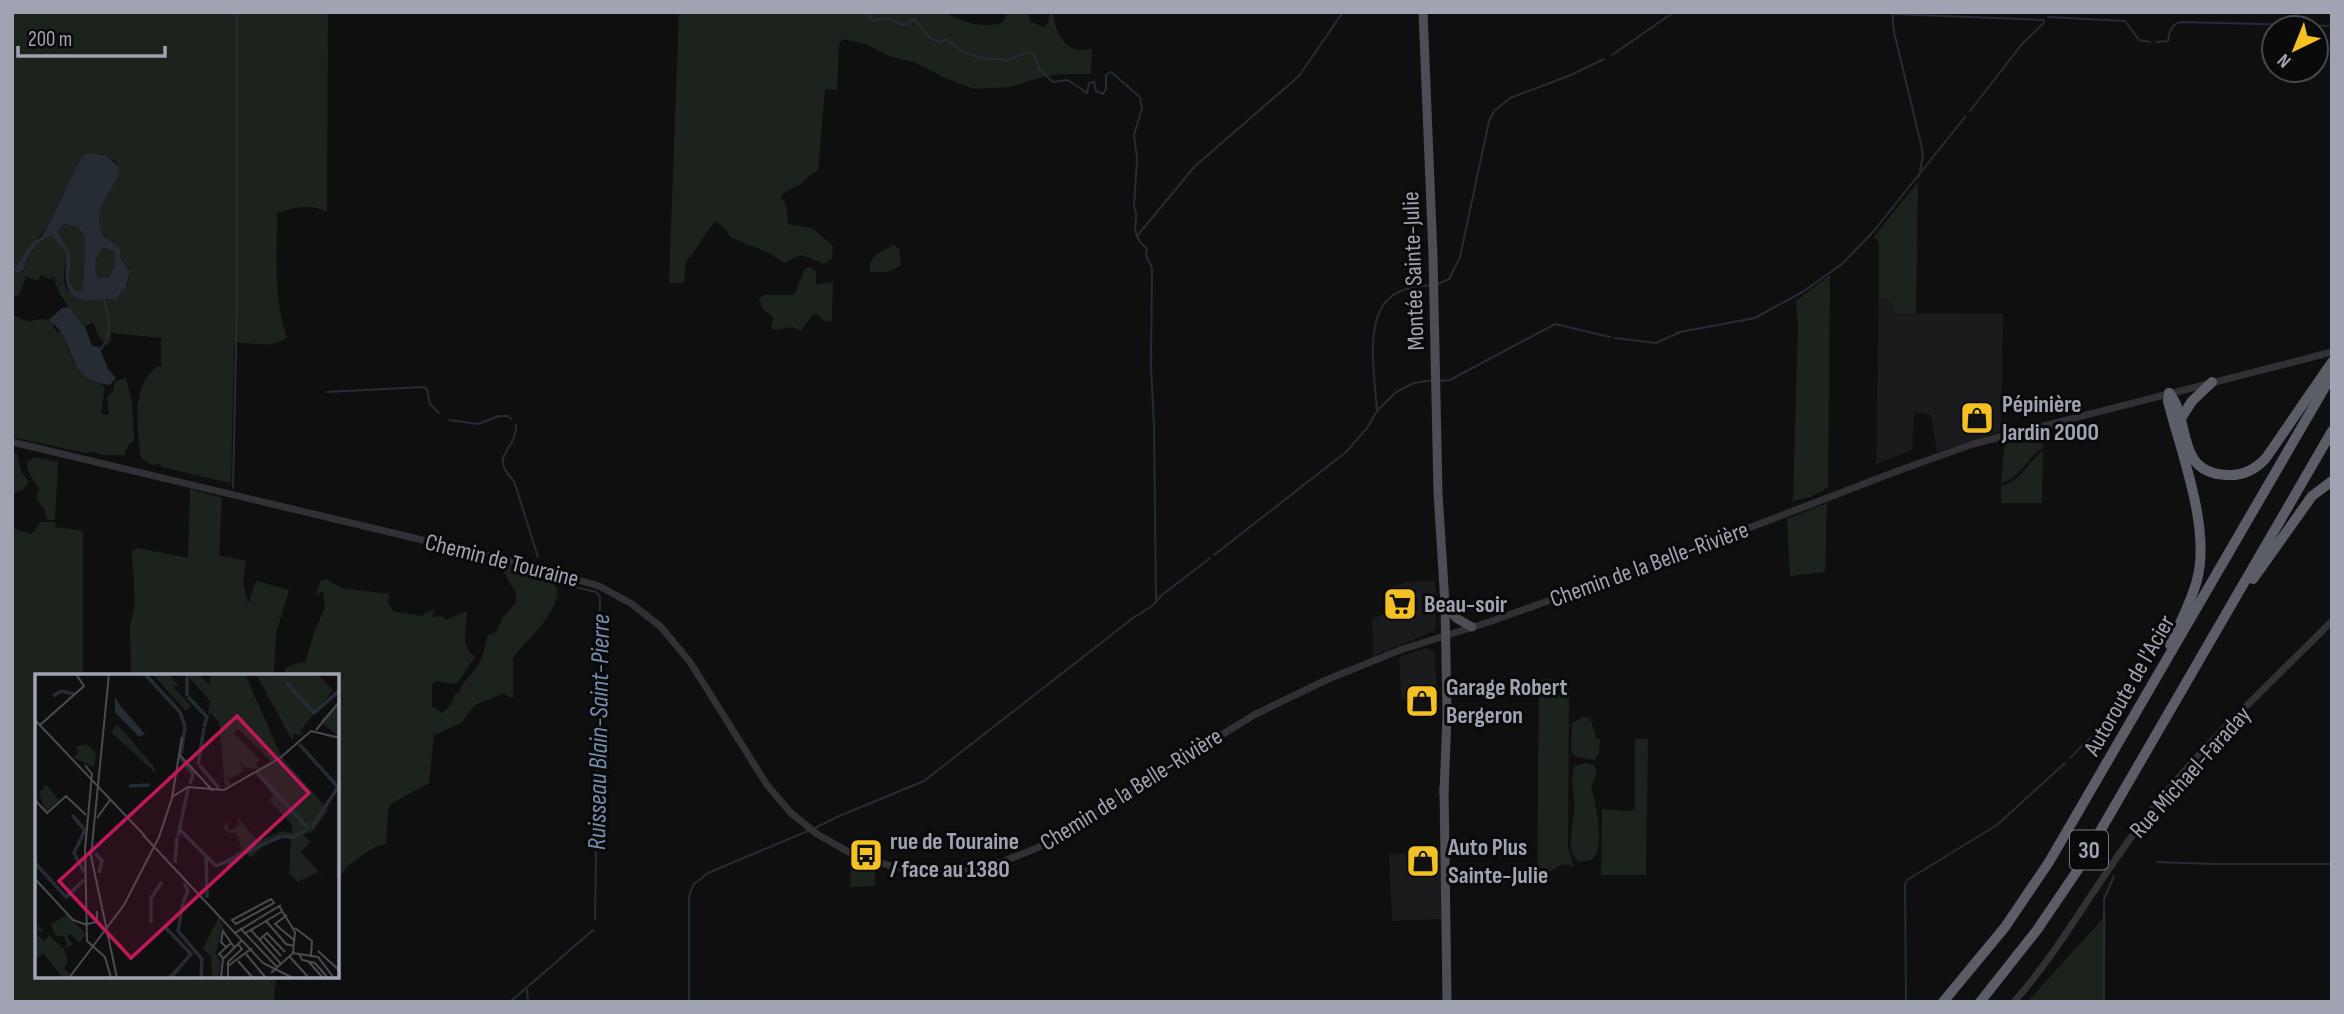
<svg xmlns="http://www.w3.org/2000/svg" width="2344" height="1014" viewBox="0 0 2344 1014" font-family="'Sofia Sans Condensed',sans-serif">
<rect width="100%" height="100%" fill="#0f0f10"/>
<g fill="#1b1b1d">
<path d="M1879,299H1886L1894,307V313L2003,314L2001,428L2003,431L1937,452L1931,415L1914,412L1912,450L1876,464Z"/>
<path d="M1435,581L1436,623L1434,631L1373,656L1372,619L1387,612L1386,588L1407,582Z"/>
<path d="M1425,648L1430,649L1435,654L1438,715L1410,716L1409,699H1401L1399,657Z"/>
<path d="M1440,853L1441,919L1392,921L1389,854Z"/>
</g>
<g fill="#1c231d" fill-rule="evenodd">
<path d="M12,12H328L327,212C312,203 292,208 277,213C277,250 273,301 287,337C274,349 251,343 234,342L231,483L161,467V464L152,465L141,458C137,427 130,386 158,366L161,367V338L111,333V341L106,346L98,335L93,322L85,327C73,310 58,298 54,277L50,279L41,275L38,281L26,277L19,295L12,297ZM103,154L115,161L120,168C117,194 90,201 103,236L120,248L121,260L130,271L128,284L115,300C98,296 65,307 64,277C64,269 66,261 66,253L52,236C38,239 26,257 24,271L17,273L16,268L50,222L81,158Z"/>
<path d="M679,12H945C959,22 988,30 1003,22L1008,12H1028L1031,22L1044,27L1048,23L1050,12H1053C1055,33 1066,57 1092,48L1091,74H1060L1042,77L1011,87L974,89L943,77L914,62L888,56L866,44L842,39L839,46L837,90L825,89L818,171C805,176 806,182 797,186C789,191 787,190 781,197L786,204L788,224L812,228L833,246L832,258L824,264L801,255L784,263C769,250 748,246 730,237L728,232L716,221C704,234 698,249 686,261L684,283H669Z"/>
<path d="M1918,182L1916,313H1894V307L1886,299H1879V245L1877,239L1873,238Z"/>
<path d="M63,224L78,227L85,236L83,291L79,292C62,281 74,268 68,251C66,244 60,238 57,231Z"/>
<path d="M893,245L899,248L901,264C894,273 881,273 870,272C867,255 882,252 893,245Z"/>
<path d="M103,248L114,251L115,265L108,277L99,279C94,271 95,255 103,248Z"/>
<path d="M810,267L816,272V285L833,282L832,320L829,322L824,321L819,315L813,314L801,331L792,327L774,330L771,326L774,318L762,308L759,299L764,295H794L805,269Z"/>
<path d="M1830,275L1828,487L1811,497L1793,501L1798,325L1796,301Z"/>
<path d="M12,315L29,322C38,318 46,318 54,323L53,327L57,332L62,333L74,363L87,376L105,387L101,413L107,415L109,414L107,398L113,392L115,381L126,378L132,402L134,441L129,444L124,455H100L94,452L85,453L12,437Z"/>
<path d="M2041,431L2043,448C2026,458 2022,478 2001,483L2005,440Z"/>
<path d="M2043,451L2042,503H2001V486C2023,481 2026,462 2043,451Z"/>
<path d="M12,452L17,454L21,471L29,482L22,490L12,494Z"/>
<path d="M35,457L58,462L55,520H47L44,508L36,499L39,489C34,479 27,474 27,462Z"/>
<path d="M190,489L222,498L219,555L246,561L243,583L248,604L255,583L258,581L289,590L276,634L274,676H131L130,626L135,605L132,551L138,548L188,558Z"/>
<path d="M1827,503L1825,572L1790,576L1787,519Z"/>
<path d="M40,522H55L56,527L83,531V676H37V977H276L274,1002H12V527L29,534L34,532Z"/>
<path d="M502,563L542,572L558,589C556,619 527,637 513,659V697H509L504,693L475,705L461,723L434,735L429,783L391,804L388,809L386,844L373,848L350,864L338,878V676H282C285,665 295,664 305,662L314,633L325,607L323,592H320L319,596L316,593L321,580H328L341,588L389,594L388,603L393,611L421,616L429,611H434L432,617L442,616L446,620L467,611C467,628 459,646 475,657L458,682L452,684L436,681L432,684V706L442,713L451,705L455,694L459,693C461,682 473,674 479,664C484,654 485,645 488,635L496,632L503,617L516,602V593L501,567Z"/>
<path d="M1548,679L1569,682L1568,848L1574,867C1561,860 1553,869 1544,878L1537,876L1539,680Z"/>
<path d="M1583,717L1590,718L1597,739H1600L1599,753L1595,760L1576,757L1571,751L1572,723Z"/>
<path d="M1635,739H1648L1646,875H1601L1602,809L1631,811L1635,808Z"/>
<path d="M1586,763L1594,765C1601,776 1590,780 1592,790C1596,807 1606,846 1592,860L1578,862L1572,853L1571,847L1572,823L1575,809L1572,779L1574,766Z"/>
<path d="M851,859L875,869V886L850,887Z"/>
<path d="M2106,915L2104,1002H2027Z"/>
</g>
<g fill="#262c34" fill-rule="evenodd">
<path d="M86,154L106,155L120,168C117,193 90,201 103,236L120,248L121,260L130,271L126,287L115,300C107,298 102,300 94,300C59,301 67,278 66,253L52,236C38,239 25,257 24,270L17,273L14,270L32,243L41,237L50,222L81,158ZM63,224L78,227L85,236L83,291L79,292C63,282 72,273 70,257C69,247 61,240 57,231ZM103,248L114,251L115,265L109,277L99,279C93,271 95,255 103,248Z"/>
<path d="M69,307L85,327L92,346L103,348L101,352L108,369L116,378L110,385C63,379 78,340 49,320L62,308Z"/>
</g>
<g fill="none" stroke-linecap="round" stroke-linejoin="round">
<g stroke="#262c34" stroke-width="2">
<path d="M864,12L874,21L885,18L903,25L914,19L931,39L940,42L947,39C959,51 971,57 988,59C995,59 999,58 1006,61L1028,52L1033,53L1040,70L1053,82L1068,80L1087,93L1089,83L1094,82L1096,91L1103,94L1106,89V75L1111,72L1140,97L1142,108L1134,135L1137,159L1134,207C1142,221 1125,229 1147,249L1146,255L1152,268L1151,366L1154,426L1156,602"/>
<path d="M1892,12L1894,32L1921,144L1923,156L1919,176"/>
<path d="M1892,14L2044,20L2043,24L2022,44L1970,111"/>
<path d="M2048,17L2125,21L2139,40L2150,42"/>
<path d="M2156,42L2168,41C2169,32 2172,23 2182,22L2332,26"/>
<path d="M1612,55L1674,12"/>
<path d="M1137,236L1195,166L1299,76L1343,12"/>
<path d="M1438,284L1449,279L1460,257L1489,121L1494,111L1510,98L1571,75L1604,59"/>
<path d="M1615,338L1656,343L1680,332L1755,318L1804,291L1842,264L1873,232L1965,117"/>
<path d="M102,347C113,335 109,314 104,300"/>
<path d="M1439,381L1450,380L1555,324L1610,337"/>
<path d="M327,392L423,387L427,389L430,404L439,413"/>
<path d="M1377,411C1375,378 1363,317 1392,296C1402,288 1417,287 1429,285"/>
<path d="M449,420L478,424L499,416H509L511,419"/>
<path d="M516,425C517,452 487,454 514,481L538,557"/>
<path d="M233,488L237,299V12"/>
<path d="M1214,555L1346,452L1367,428L1377,411L1396,392L1414,383L1434,380"/>
<path d="M553,579L555,582L596,592L600,597L595,919"/>
<path d="M2070,758C2082,747 2086,738 2103,731"/>
<path d="M815,828L837,817L924,781L1133,618L1152,606L1162,595L1210,558"/>
<path d="M2157,862L2212,864H2332"/>
<path d="M527,990L528,1002"/>
<path d="M510,1002L593,930"/>
<path d="M689,1002V896L693,885L708,873L810,830"/>
<path d="M1906,1002L1905,885L1907,880L1997,825L2065,763"/>
<path d="M2104,1002V899L2114,876"/>
</g>
<g stroke="#303035" stroke-width="7">
<path d="M12,442L519,563L599,586L632,604L661,627L690,662L767,785L791,813L817,834L852,854L894,867L931,871L965,870L1002,862L1037,848L1254,715L1326,680L1400,650L1489,622L1694,549L1900,470L1973,444L2332,352"/>
<path d="M2014,1002C2065,944 2100,875 2148,815C2202,745 2270,684 2332,621"/>
</g>
<g stroke="#4c4d55" stroke-width="9">
<path d="M1423,12L1433,256L1438,493L1445,604L1447,715L1444,793"/>
<path d="M1445,604L1456,618L1472,627"/>
<path d="M1444,788L1447,1002"/>
</g>
<g stroke="#5c5e67" stroke-width="10">
<path d="M2169,393L2168,401C2181,453 2211,528 2197,580C2191,603 2179,624 2170,645"/>
<path d="M2169,393C2192,420 2174,473 2227,475C2243,476 2255,470 2266,458L2332,362"/>
<path d="M2180,420L2192,401L2212,382"/>
<path d="M2253,579L2312,496L2332,481"/>
<path d="M1943,1002L2005,927L2049,862L2332,375"/>
<path d="M1980,1002L2037,930L2077,871L2332,431"/>
</g>
</g>
<defs>
<symbol id="shop-square" viewBox="-11 -11 22 22"><rect x="-9" y="-9" width="18" height="18" rx="4" fill="#f4c123" stroke="#0a0a0b"/><path d="M-5-2.5h2.3a2.7 3.5 0 0 1 5.4 0H5L5.5 6h-11ZM-1.5-2.5h3a1.5 2.3 0 0 0-3 0Z" fill="#111"/></symbol>
<symbol id="supermarket-square" viewBox="-11 -11 22 22"><rect x="-9" y="-9" width="18" height="18" rx="4" fill="#f4c123" stroke="#0a0a0b"/><path d="M-6-5.5h2.5l.6 2H6L4.5 2H-2.5L-4.4-4H-6ZM-1.5 3.2a1.3 1.3 0 1 0 .1 0ZM3 3.2a1.3 1.3 0 1 0 .1 0Z" fill="#111"/></symbol>
<symbol id="bus-square" viewBox="-11 -11 22 22"><rect x="-9" y="-9" width="18" height="18" rx="4" fill="#f4c123" stroke="#0a0a0b"/><path d="M-5-6H5V4H4V6H2V4H-2V6H-4V4H-5ZM-3.5-4V0h7V-4ZM-3.5 1.2v1.5H-2V1.2ZM2 1.2v1.5H3.5V1.2Z" fill="#111"/></symbol>
</defs>
<g fill-rule="evenodd">
<use href="#shop-square" x="1958" y="399" width="38" height="38"/>
<use href="#supermarket-square" x="1381" y="585" width="38" height="38"/>
<use href="#shop-square" x="1403" y="682" width="38" height="38"/>
<use href="#bus-square" x="847" y="836" width="38" height="38"/>
<use href="#shop-square" x="1404" y="842" width="38" height="38"/>
</g>
<g text-anchor="middle" stroke-width="6" stroke-linejoin="round" paint-order="stroke">
<rect fill="#0a0a0b" stroke="#737680" stroke-width="2" x="2070" y="830.5" width="38" height="39" rx="5"/>
<g font-size="23" font-weight="bold" fill="#a0a4b2">
<text x="2089" y="858">30</text>
</g>
<g font-size="24" fill="#a0a4b2" stroke="#0a0a0b">
<text transform="translate(1413 271) rotate(-92)" y="8">Montée Sainte-Julie</text>
<text transform="translate(502 560) rotate(14)" y="8">Chemin de Touraine</text>
<text transform="translate(1649 564) rotate(-20)" y="8">Chemin de la Belle-Rivière</text>
<text transform="translate(2129 685) rotate(-60)" y="8">Autoroute de l'Acier</text>
<text transform="translate(2190 772) rotate(-48)" y="8">Rue Michael-Faraday</text>
<text transform="translate(1131 789) rotate(-32)" y="8">Chemin de la Belle-Rivière</text>
</g>
<g font-size="24" font-weight="bold" fill="#a0a4b2" stroke="#0a0a0b" text-anchor="start">
<text x="2002" y="412">Pépinière<tspan x="2002" dy="28">Jardin 2000</tspan></text>
<text x="1424" y="612">Beau-soir</text>
<text x="1446" y="695">Garage Robert<tspan x="1446" dy="28">Bergeron</tspan></text>
<text x="890" y="849">rue de Touraine<tspan x="890" dy="28">/ face au 1380</tspan></text>
<text x="1448" y="855">Auto Plus<tspan x="1448" dy="28">Sainte-Julie</tspan></text>
</g>
<g font-size="26" font-style="italic" fill="#758eae" stroke="#0a0a0b">
<text transform="translate(598 732) rotate(-89)" y="9">Ruisseau Blain-Saint-Pierre</text>
</g>
</g>
<g transform="translate(35 674)">
<rect width="304" height="304" fill="#0f0f10"/>
<path d="M117,0H134L145,13L137,11L156,32L151,37ZM151,0H163L174,11L176,0H210L246,82L237,88L204,56L198,58L225,86L220,90L225,95L210,94L205,87L209,97L195,105L191,102L196,111L190,113L184,48L175,39L172,43L175,27ZM221,0H282L298,16L265,57L269,61L258,60V68ZM304,28V63L285,47ZM82,50L121,95L119,98L76,58ZM51,70L61,79L59,93L39,84L44,77L41,73ZM247,83L293,136L277,158L268,160L275,168L266,178L304,221L283,198L263,208L254,199L256,166L251,163L228,172L216,184L212,180L200,185L198,192L186,190L207,175L201,159H193L188,154L192,148L194,156L204,152L203,144L223,167L248,157L257,159V151L234,126L238,122L222,98ZM11,111L24,126L11,138L4,119ZM32,240L51,260L44,269L35,259L32,263L39,271L32,273L29,262H21L16,251ZM184,243L188,252L181,279L186,291L183,304H177L176,283L168,274ZM3,251L9,259L2,256L3,262L10,267L14,261L29,275L33,286L29,294L36,301L28,304L8,279L3,284L0,281Z" fill="#1c231d"/>
<path d="M80,23L87,34L110,60L104,63L80,38Z" fill="#262c34"/>
<path fill="none" stroke="#262c34" stroke-width="3.5" d="M110,0L145,38L150,53L146,80M152,0V22M251,8L279,39L305,16M18,22L26,17L40,20M153,23L172,43L169,53M264,70L303,113L277,153M145,83L158,100L155,110M163,90L169,54M164,91L184,114M222,99L274,155M94,112L115,111M37,141L50,156L39,179L49,198M144,155L181,192L247,162M143,162L153,115M248,162L258,163L271,156M60,179L67,187L64,199M171,181L172,224M0,189L31,223L49,206M140,189L142,163M148,228L153,217L149,209M148,229L143,257L167,285L166,304M116,249V224L127,208M130,253L156,280L135,304"/>
<path fill="none" stroke="#494b51" stroke-width="2" d="M74,0L56,182L82,304M0,46L110,162M5,51L49,12L41,0M281,56L305,27M144,80L178,117M50,91L57,100L50,175L52,267L70,283L76,304M137,123L153,113L189,116L245,84L276,57L305,64M0,126L12,139L31,122L51,141M62,144L75,126M108,161L228,289L258,304M0,205L38,246L52,251M236,225L239,229L201,250L197,246ZM252,241L240,250L259,266M231,247L251,270L259,272M52,250L62,248V237M205,254L242,293M260,254L277,267L276,281M215,255L246,290M200,259L246,231M209,260L248,237M228,262L246,282M224,266L232,259L250,278M191,273L186,268L188,257L199,273M283,277L305,297M258,279L283,283L299,304M211,280L231,304M264,280L267,286L280,289L293,304M254,282L274,304M188,284L184,280L196,269M203,287L218,304M273,287L288,304M193,292L217,274M236,299L258,279L260,258L244,232M34,304L89,231L124,163L137,124L147,63M186,304L188,285L206,267M193,304V288L207,275L203,270"/>
<path fill="#c2185b" fill-opacity="0.15" stroke="#c2185b" stroke-width="3.5" d="M202,42L274,119L96,284L24,207Z"/>
<rect width="304" height="304" fill="none" stroke="#a0a4b2" stroke-width="3.5"/>
</g>
<rect width="2344" height="1014" fill="none" stroke="#a0a4b2" stroke-width="28"/>
<g transform="translate(2295 49) rotate(223)"><circle r="33" fill="#0a0a0b" stroke="#46484e" stroke-width="2"/>
<path d="M0-5L12 26L0 18L-12 26Z" fill="#f4c123"/>
<text y="-10" font-size="19" font-weight="bold" text-anchor="middle" fill="#a0a4b2">N</text>
</g>
<path d="M18 46v10h147v-10" fill="none" stroke="#a0a4b2" stroke-width="3.5"/>
<text x="28" y="46" font-size="21" fill="#a0a4b2" stroke="#0a0a0b" stroke-width="5" paint-order="stroke">200 m</text>
</svg>
